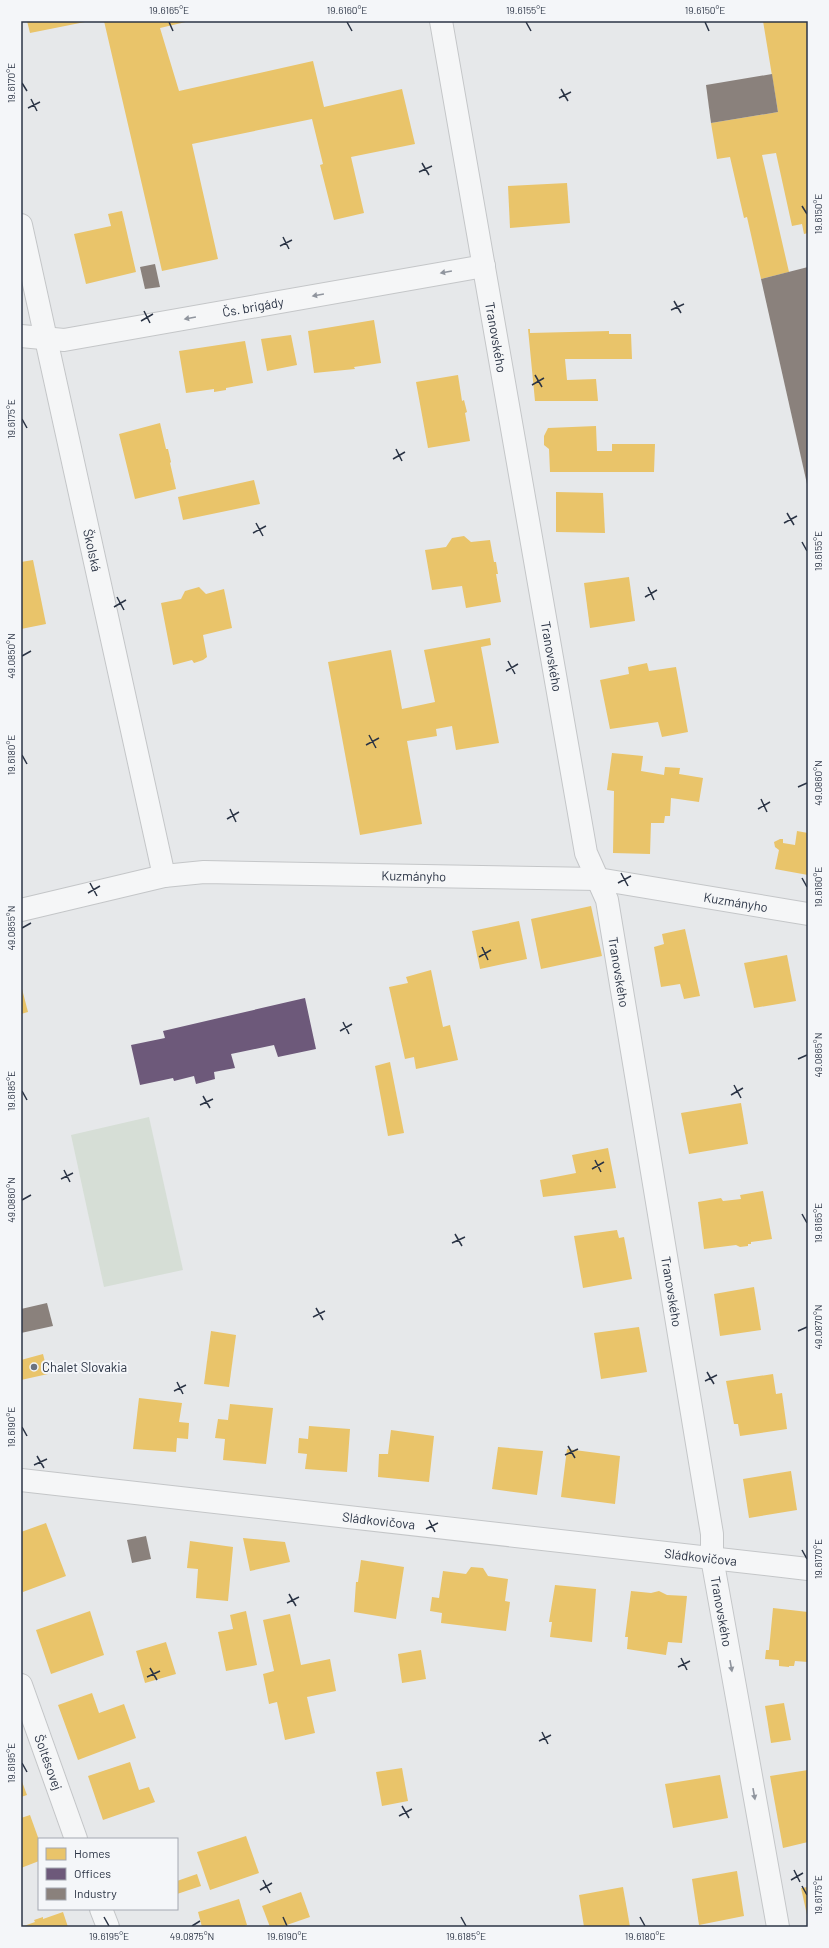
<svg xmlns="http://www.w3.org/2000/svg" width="829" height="1948" viewBox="0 0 829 1948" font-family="Barlow,sans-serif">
<rect width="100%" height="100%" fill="#e6e8ea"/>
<path fill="#d6ded6" d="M149,1117L183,1270L104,1287L71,1135Z"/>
<g fill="#e9c46a">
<path d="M27,21H85V22L30,33Z"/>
<path d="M104,21H190L160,28L179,91L313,61L324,107L402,89L415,144L351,157L364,213L334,220L320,165L323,164L312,119L192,144L218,259L162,271Z"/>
<path d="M763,21H808V233L804,234L802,224L792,226L776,153L762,155L789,272L761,279L747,217L744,218L730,157L717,159L711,123L778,112Z"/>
<path d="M567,183L570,223L510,228L508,186Z"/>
<path d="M122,211L136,272L86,284L74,234L111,226L108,214Z"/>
<path d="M374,320L381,363L354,367L355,369L314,373L308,331Z"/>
<path d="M528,329H530V333L609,331V334H631L632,359H565L567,380L596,379L598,401H535Z"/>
<path d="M291,335L297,365L267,371L261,339Z"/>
<path d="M245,341L253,383L226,388V390L214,392V389L186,393L179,351Z"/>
<path d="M458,375L462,401L464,400L467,412L465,413L470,441L428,448L416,382Z"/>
<path d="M160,423L166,449H168L171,462L170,463L176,489L135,499L119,434Z"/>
<path d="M596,426L597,451H612V444H655L654,472H550L549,449L544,445V436L548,428Z"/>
<path d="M254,480L260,504L183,520L178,497Z"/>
<path d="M556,492L603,493L605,533L556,532Z"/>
<path d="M464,536L471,542L490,540L494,562H496L498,574H496L501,602L466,608L462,586L432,590L425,550L446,547L452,538Z"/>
<path d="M33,560L46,624L21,629V562Z"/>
<path d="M629,577L635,621L590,628L584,583Z"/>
<path d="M199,587L206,594L224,589L232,628L203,635L207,657L203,660L194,663L192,660L173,665L161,603L181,599L185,591Z"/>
<path d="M490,638L491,645L481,647L499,743L456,750L452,726L436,729L437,736L407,741L422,824L360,835L328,662L391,650L402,709L435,702L424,650Z"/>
<path d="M647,663L649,671L676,667L688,732L662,737L658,722L610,729L600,680L629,674L628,667Z"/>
<path d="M612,753L643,756L641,771L664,775L665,767L680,768L679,774L703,778L699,802L671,798L670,816H665L664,823H651L650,854L613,853L614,791L607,790Z"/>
<path d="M797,831L808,833V875L775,869L779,850L775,847L774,842L780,839H783V843L795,845Z"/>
<path d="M591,906L602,956L541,969L531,919Z"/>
<path d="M519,921L527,959L480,969L472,931Z"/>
<path d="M685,929L700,996L684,999L680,984L661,987L654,947L664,944L662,934Z"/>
<path d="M787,955L796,1001L754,1008L744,963Z"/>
<path d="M431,970L443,1027L450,1025L458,1060L416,1069L414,1057L405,1059L389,987L408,983L406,977Z"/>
<path d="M21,985L28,1012L21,1014Z"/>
<path d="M390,1062L404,1133L388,1136L375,1066Z"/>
<path d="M741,1103L748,1144L689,1154L681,1113Z"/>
<path d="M608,1148L616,1188L543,1197L540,1180L576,1173L572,1155Z"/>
<path d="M763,1191L772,1239L751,1242V1244H748V1246L740,1247L736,1245L704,1249L698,1202L721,1198L723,1201L741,1199L740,1195Z"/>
<path d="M617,1230L619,1238L624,1237L632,1279L583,1288L574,1236Z"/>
<path d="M754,1287L761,1330L720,1336L714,1294Z"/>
<path d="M639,1327L647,1372L601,1379L594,1333Z"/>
<path d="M211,1331L236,1335L229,1387L204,1384Z"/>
<path d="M43,1354L48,1374L21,1380V1360Z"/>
<path d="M773,1374L776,1394L782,1393L787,1429L740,1436L738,1424H734L726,1381Z"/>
<path d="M139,1398L182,1403L179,1422L189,1423L188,1439L177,1438L176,1452L133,1449Z"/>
<path d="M230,1404L273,1408L266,1464L223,1460L225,1439L215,1438L218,1419L228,1420Z"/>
<path d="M309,1426L350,1429L347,1472L305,1469L307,1454L298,1453L299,1438L308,1439Z"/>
<path d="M391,1430L434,1436L429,1482L378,1477L379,1454H388Z"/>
<path d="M498,1447L543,1451L537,1495L492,1489Z"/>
<path d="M567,1449L620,1456L615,1504L561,1497Z"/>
<path d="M791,1471L797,1510L749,1518L743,1479Z"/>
<path d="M46,1523L66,1576L23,1592L21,1587V1532Z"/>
<path d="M243,1538L285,1542L290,1562L250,1571Z"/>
<path d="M190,1541L233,1547L228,1601L196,1598L198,1569L187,1568Z"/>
<path d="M361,1560L404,1567L396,1619L354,1612L356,1582H358Z"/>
<path d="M471,1567L483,1568L488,1576L508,1579L505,1601L510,1602L506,1631L441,1623L442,1613L430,1611L432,1597L439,1598L443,1571L466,1574Z"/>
<path d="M555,1585L596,1589L592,1642L550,1637L552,1622H549Z"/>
<path d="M631,1591L651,1593L659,1591L667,1595L687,1596L682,1643L668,1642L666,1655L627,1649L628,1637H625Z"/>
<path d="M773,1608L808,1612V1662L795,1661L794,1666H789V1667L779,1666V1660L765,1659L766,1650H769Z"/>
<path d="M90,1611L104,1655L51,1674L36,1630Z"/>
<path d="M246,1611L257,1665L226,1671L218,1632L233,1629L230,1615Z"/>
<path d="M290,1614L301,1665L330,1659L336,1691L307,1697L315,1733L285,1740L277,1702L269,1704L263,1674L274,1671L263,1620Z"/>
<path d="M166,1642L176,1674L145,1683L136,1651Z"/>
<path d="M421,1650L426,1679L402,1683L398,1654Z"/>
<path d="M92,1693L99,1713L124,1704L136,1738L78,1760L58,1705Z"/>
<path d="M784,1703L791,1740L771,1743L765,1706Z"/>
<path d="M130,1762L139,1790L149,1787L155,1802L103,1820L88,1776Z"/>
<path d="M402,1768L408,1801L382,1806L376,1772Z"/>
<path d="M808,1770V1842L783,1848L770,1776Z"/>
<path d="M720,1775L728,1818L673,1828L665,1784Z"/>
<path d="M21,1779L27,1795L21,1797Z"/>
<path d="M30,1815L39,1840V1861L21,1868V1818Z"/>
<path d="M246,1836L259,1873L210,1890L197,1852Z"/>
<path d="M737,1871L744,1916L699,1925L692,1879Z"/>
<path d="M197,1874L201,1886L177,1894V1881Z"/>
<path d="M623,1887L630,1927H584L579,1895Z"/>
<path d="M808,1887V1915H807L801,1888Z"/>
<path d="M301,1892L310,1917L281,1927H270L262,1906Z"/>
<path d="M239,1899L247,1925L242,1927H202L198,1912Z"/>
<path d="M63,1912L68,1927H21L35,1922L34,1920L43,1917V1919Z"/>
</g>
<path fill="#6d597a" d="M305,998L316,1049L278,1057L274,1045L231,1054L235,1068L214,1072L215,1079L196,1084L194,1076L174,1081L173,1078L140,1085L131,1045L165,1038L163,1031Z"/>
<g fill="#8a817c">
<path d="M772,74L778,112L711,123L706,85Z"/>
<path d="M155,264L160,287L145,289L140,267Z"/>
<path d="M808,267V484H807L761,279Z"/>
<path d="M47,1303L53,1326L21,1333V1309Z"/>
<path d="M146,1536L151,1559L132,1563L127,1540Z"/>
</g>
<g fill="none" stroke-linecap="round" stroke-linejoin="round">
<defs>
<g id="minor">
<path id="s1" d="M441,21L586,853L607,900L712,1534V1558L778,1927"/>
<path id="s2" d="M21,225L164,876"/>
<path id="s3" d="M21,336L64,340L484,266"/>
<path id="s4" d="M21,910L164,876L204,872L598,879L808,914"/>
<path id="s5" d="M21,1480L808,1569"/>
<path id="s6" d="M21,1685L76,1839"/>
<path d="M101,1909L108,1927"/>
</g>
</defs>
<use href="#minor" stroke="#c4c6c8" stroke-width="24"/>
<use href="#minor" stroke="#f5f6f7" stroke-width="22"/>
</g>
<defs><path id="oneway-solid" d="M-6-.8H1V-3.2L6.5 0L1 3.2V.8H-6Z"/></defs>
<g fill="#90959e">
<use href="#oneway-solid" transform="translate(446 272) rotate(170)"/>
<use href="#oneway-solid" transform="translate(318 295) rotate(170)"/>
<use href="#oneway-solid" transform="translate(190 318) rotate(170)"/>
<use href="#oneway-solid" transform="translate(731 1666) rotate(80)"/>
<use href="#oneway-solid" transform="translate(754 1794) rotate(80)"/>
</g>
<path fill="none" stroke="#2b3445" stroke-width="1.5" d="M169,22L173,31M347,22L352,31M526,22L531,31M705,22L709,31M22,83L27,91M561,89L568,101M559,98L571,92M31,99L37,111M28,108L40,102M422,163L429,175M419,172L432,166M802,206L807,214M283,237L289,249M280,246L292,240M674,301L681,313M671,310L684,304M144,311L150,323M141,321L153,314M535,375L542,387M532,385L544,378M22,419L27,428M396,449L402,461M393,459L405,452M787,513L794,525M256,523L263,536M784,523L797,516M253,533L266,526M802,542L807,551M648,587L654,600M117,597L124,610M645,597L657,590M114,607L126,600M22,656L31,651M508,661L515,674M506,671L518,664M369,735L376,748M366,745L379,738M22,755L27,764M798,787L807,783M761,799L767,812M230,809L236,822M758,809L770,802M227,819L239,812M621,873L628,886M802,878L807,887M90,883L97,896M618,883L631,876M88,893L100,886M22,928L31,923M482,947L488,960M479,957L491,950M343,1022L349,1034M340,1031L352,1024M798,1059L807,1055M734,1085L741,1098M22,1091L27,1100M731,1095L743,1088M203,1096L210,1108M200,1105L213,1099M595,1160L601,1172M592,1169L604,1162M64,1170L70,1182M61,1179L73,1173M22,1200L31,1195M802,1214L807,1223M455,1234L462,1246M452,1243L465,1237M316,1308L323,1320M313,1317L325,1311M798,1331L807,1327M707,1372L714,1384M705,1381L717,1375M177,1382L183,1394M174,1391L186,1385M22,1427L27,1436M568,1446L575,1458M565,1455L578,1449M37,1456L44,1468M34,1465L47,1459M429,1520L435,1532M426,1529L438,1523M802,1550L807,1559M289,1594L296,1606M287,1603L299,1597M681,1658L687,1670M678,1667L690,1661M150,1668L157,1680M147,1677L160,1671M542,1732L548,1744M539,1741L551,1735M22,1763L27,1772M402,1806L409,1818M399,1816L412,1809M794,1870L800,1882M263,1880L270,1893M791,1880L803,1873M802,1886L807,1895M260,1890L272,1883M104,1917L109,1926M283,1917L287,1926M461,1917L466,1926M640,1917L645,1926M192,1926L200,1921"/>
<circle fill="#6c737f" stroke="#f4f6f9" stroke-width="1.5" cx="34" cy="1367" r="4"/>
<g text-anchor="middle" stroke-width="4" stroke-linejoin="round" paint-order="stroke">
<g font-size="13" fill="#2b3445" stroke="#f4f6f9">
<text dy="5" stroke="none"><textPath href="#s3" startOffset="235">Čs. brigády</textPath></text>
<text dy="5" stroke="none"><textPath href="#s1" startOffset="321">Tranovského</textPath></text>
<text dy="5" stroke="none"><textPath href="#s2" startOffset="333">Školská</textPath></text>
<text dy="5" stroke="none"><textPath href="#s1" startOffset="645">Tranovského</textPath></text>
<text dy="5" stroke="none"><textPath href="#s4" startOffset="397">Kuzmányho</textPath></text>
<text dy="5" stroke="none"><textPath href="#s4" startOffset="721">Kuzmányho</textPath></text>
<text dy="5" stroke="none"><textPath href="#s1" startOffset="969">Tranovského</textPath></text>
<text dy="5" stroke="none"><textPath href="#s1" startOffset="1293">Tranovského</textPath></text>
<text dy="5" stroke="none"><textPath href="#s5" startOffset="360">Sládkovičova</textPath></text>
<text dy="5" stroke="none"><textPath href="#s5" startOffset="684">Sládkovičova</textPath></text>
<text dy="5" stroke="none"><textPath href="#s1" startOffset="1617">Tranovského</textPath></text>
<text dy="5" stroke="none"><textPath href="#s6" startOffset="82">Šoltésovej</textPath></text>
</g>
<g font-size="13" fill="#2b3445" stroke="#f4f6f9" text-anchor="start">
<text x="42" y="1372">Chalet Slovakia</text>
</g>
</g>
<rect width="829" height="1948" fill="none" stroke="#f4f6f9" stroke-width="44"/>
<rect x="38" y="1838" width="140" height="72" fill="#f4f6f9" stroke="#a4a8b1"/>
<rect x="46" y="1848" width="20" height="12" fill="#e9c46a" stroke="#a4a8b1"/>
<text x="74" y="1858" font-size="12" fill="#2b3445">Homes</text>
<rect x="46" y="1868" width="20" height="12" fill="#6d597a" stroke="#a4a8b1"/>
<text x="74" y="1878" font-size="12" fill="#2b3445">Offices</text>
<rect x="46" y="1888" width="20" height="12" fill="#8a817c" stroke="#a4a8b1"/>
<text x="74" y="1898" font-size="12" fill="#2b3445">Industry</text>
<rect x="22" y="22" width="785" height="1904" fill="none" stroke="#2b3445" stroke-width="1.5"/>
<g font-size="10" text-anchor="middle" fill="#2b3445">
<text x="169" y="14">19.6165°E</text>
<text x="347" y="14">19.6160°E</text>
<text x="526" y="14">19.6155°E</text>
<text x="705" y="14">19.6150°E</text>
<text transform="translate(11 83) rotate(-90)" y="4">19.6170°E</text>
<text transform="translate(818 214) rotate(-90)" y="4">19.6150°E</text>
<text transform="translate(11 419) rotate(-90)" y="4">19.6175°E</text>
<text transform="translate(818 551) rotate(-90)" y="4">19.6155°E</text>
<text transform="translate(11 656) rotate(-90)" y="4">49.0850°N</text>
<text transform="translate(11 755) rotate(-90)" y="4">19.6180°E</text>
<text transform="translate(818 783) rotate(-90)" y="4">49.0860°N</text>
<text transform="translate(818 887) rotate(-90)" y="4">19.6160°E</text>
<text transform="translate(11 928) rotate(-90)" y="4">49.0855°N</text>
<text transform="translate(818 1055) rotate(-90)" y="4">49.0865°N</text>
<text transform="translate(11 1091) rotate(-90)" y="4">19.6185°E</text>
<text transform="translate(11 1200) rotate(-90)" y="4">49.0860°N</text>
<text transform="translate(818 1223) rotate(-90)" y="4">19.6165°E</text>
<text transform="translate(818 1327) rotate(-90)" y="4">49.0870°N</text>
<text transform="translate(11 1427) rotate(-90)" y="4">19.6190°E</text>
<text transform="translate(818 1559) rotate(-90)" y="4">19.6170°E</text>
<text transform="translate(11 1763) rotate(-90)" y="4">19.6195°E</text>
<text transform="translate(818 1895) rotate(-90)" y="4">19.6175°E</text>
<text x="109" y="1940">19.6195°E</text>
<text x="192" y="1940">49.0875°N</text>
<text x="287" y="1940">19.6190°E</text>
<text x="466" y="1940">19.6185°E</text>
<text x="645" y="1940">19.6180°E</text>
</g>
</svg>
